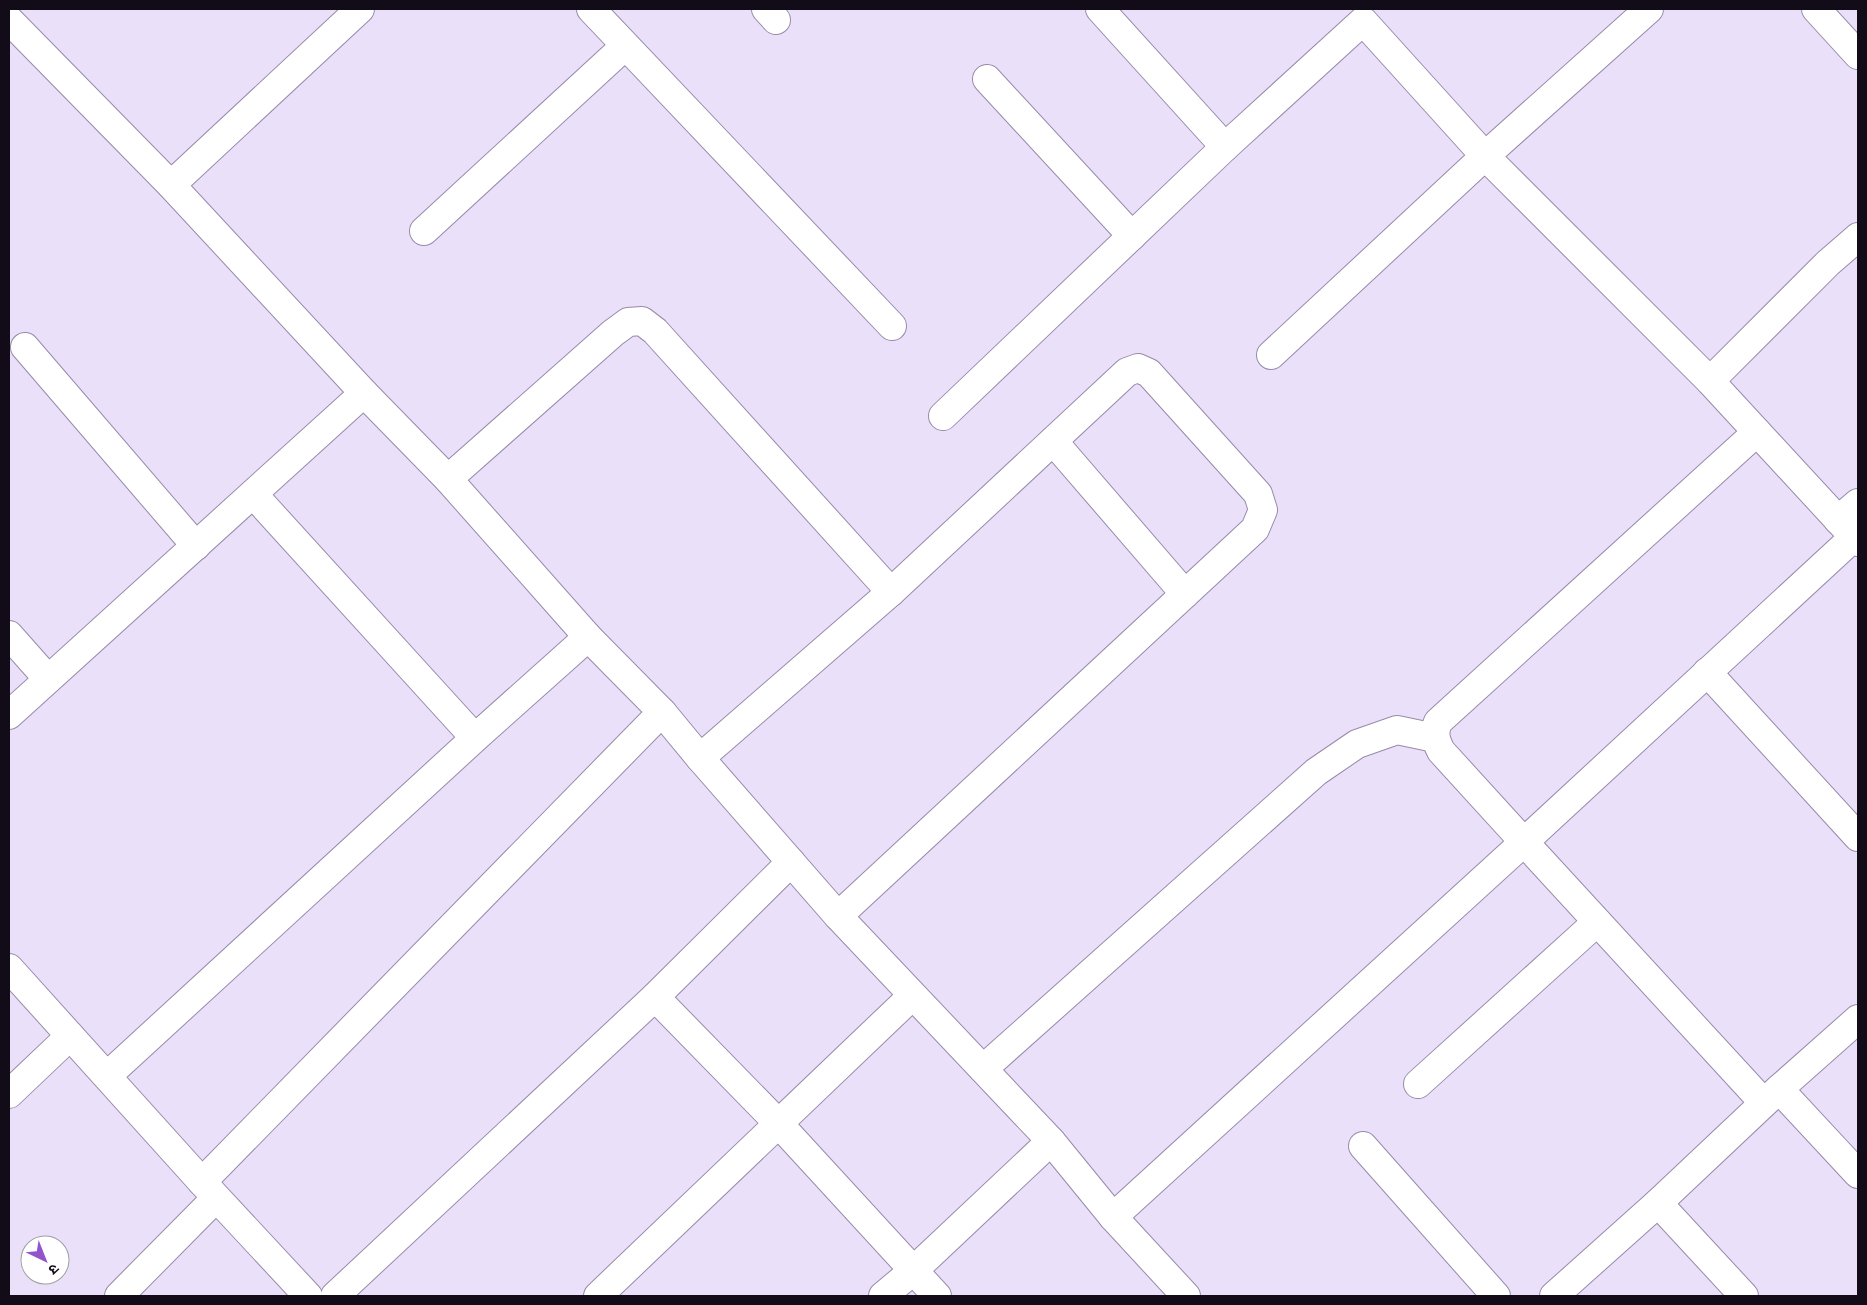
<svg xmlns="http://www.w3.org/2000/svg" width="1867" height="1305" viewBox="0 0 1867 1305" font-family="Merriweather,'Noto Sans Devanagari',serif">
<rect width="100%" height="100%" fill="#ebe0fa"/>
<g fill="none" stroke-linecap="round" stroke-linejoin="round">
<defs>
<g id="minor">
<path d="M591,9L892,326"/>
<path d="M766,9L776,20"/>
<path d="M1100,9L1225,147"/>
<path d="M1816,9L1858,55"/>
<path d="M9,20L171,185L364,393L448,479L588,637L662,712L700,758L838,916L1051,1141L1113,1217L1186,1296"/>
<path d="M987,79L1132,236"/>
<path d="M171,185L360,9"/>
<path d="M424,231L625,46"/>
<path d="M25,347L196,546"/>
<path d="M1271,355L1485,156L1649,9"/>
<path d="M1710,381L1854,537"/>
<path d="M943,416L1225,147L1363,21L1485,156L1710,381L1828,263L1858,237"/>
<path d="M1053,441L1185,594"/>
<path d="M448,479L613,333L628,322L642,321L655,331L891,592"/>
<path d="M253,494L475,738"/>
<path d="M1838,520L1858,503"/>
<path d="M9,635L48,679"/>
<path d="M1707,672L1858,837"/>
<path d="M9,715L364,393"/>
<path d="M700,758L891,592L1127,372L1138,368L1149,373L1258,494L1263,510L1255,529L838,916"/>
<path d="M9,968L202,1182L308,1296"/>
<path d="M655,997L779,1124L937,1296"/>
<path d="M983,1069L1316,772L1357,744L1397,730L1435,738"/>
<path d="M107,1076L475,738L588,637"/>
<path d="M1418,1084L1597,922"/>
<path d="M1779,1089L1858,1174"/>
<path d="M9,1094L70,1036"/>
<path d="M1764,1103L1524,842L1854,537L1858,542"/>
<path d="M1363,1146L1496,1296"/>
<path d="M202,1182L662,712"/>
<path d="M1658,1203L1744,1296"/>
<path d="M1113,1217L1524,842L1441,751C1436,741 1433,734 1438,722L1757,432"/>
<path d="M119,1296L216,1198"/>
<path d="M335,1296L655,997L791,862"/>
<path d="M598,1296L912,996"/>
<path d="M883,1296L914,1270L1051,1141"/>
<path d="M1554,1296L1658,1203L1779,1089L1858,1019"/>
</g>
</defs>
<use href="#minor" stroke="#988aa9" stroke-width="30"/>
<use href="#minor" stroke="#fff" stroke-width="28"/>
</g>
<rect width="1867" height="1305" fill="none" stroke="#110c17" stroke-width="20"/>
<g transform="translate(45 1260) rotate(137)"><circle r="24" fill="#ffffff" stroke="#a09ea2"/>
<path d="M0-4L9 19L0 12L-9 19Z" fill="#9154ca"/>
<text y="-8" font-size="14" font-weight="bold" text-anchor="middle" fill="#110c17">उ</text>
</g>
</svg>
